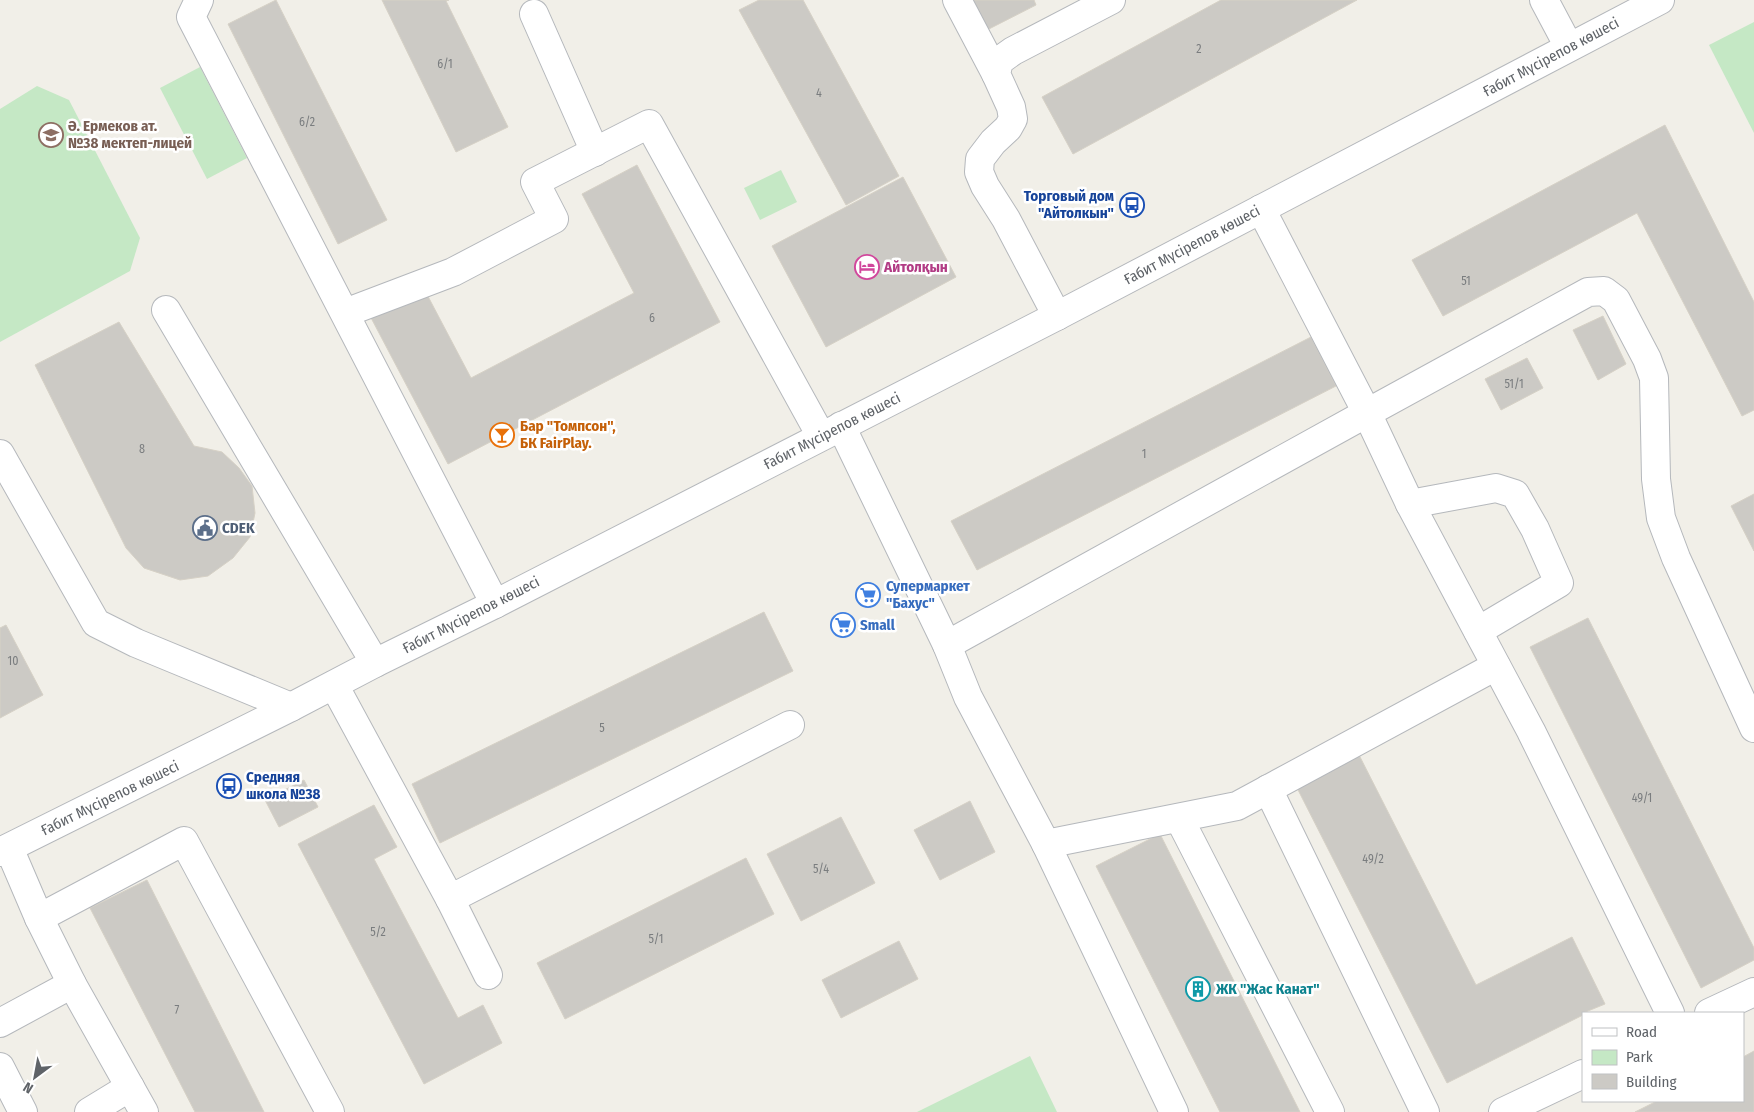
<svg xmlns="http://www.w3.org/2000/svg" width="1754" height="1112" viewBox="0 0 1754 1112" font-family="'Fira Sans Condensed',sans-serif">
<rect width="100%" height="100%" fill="#f1efe8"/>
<g fill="#c5e8c5">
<path d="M1754,22V133L1709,45Z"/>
<path d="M200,67L247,158L207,179L160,88Z"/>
<path d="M37,86L69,100L140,238L130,271L0,342V109Z"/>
<path d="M781,170L797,202L760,220L744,188Z"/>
<path d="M1030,1056L1057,1112H917Z"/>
</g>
<g fill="#cccac5" stroke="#d6d1c6">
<path d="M276,0L387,220L338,244L228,24Z"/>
<path d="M382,0H449L446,1L508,127L456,152Z"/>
<path d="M759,0H803L899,176L846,205L739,10Z"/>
<path d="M970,0H1034L1036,5L985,31Z"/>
<path d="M1221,0H1357L1073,154L1042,97Z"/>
<path d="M1665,125L1754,302V410L1742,416L1637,213L1443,316L1412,260Z"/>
<path d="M637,165L720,322L448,464L369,314L422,285L471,378L634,293L582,194Z"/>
<path d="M903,177L956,277L826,347L772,246Z"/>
<path d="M1603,316L1626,364L1598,380L1573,330Z"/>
<path d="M119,322L194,446L222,452L239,468L252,486L255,513L250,537L233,558L208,576L180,580L144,568L126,548L35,365Z"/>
<path d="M1311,337L1336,386L977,570L951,521Z"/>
<path d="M1527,358L1543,388L1501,410L1485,379Z"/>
<path d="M1754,494V551L1731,506Z"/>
<path d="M764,612L793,671L440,843L412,784Z"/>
<path d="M1588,618L1754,948V960L1701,988L1530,647Z"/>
<path d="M6,625L43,695L0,718V628Z"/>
<path d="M1357,751L1476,985L1572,937L1605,1004L1583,1013V1015L1447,1083L1294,782Z"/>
<path d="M304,780L318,807L279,827L265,800Z"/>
<path d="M970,801L995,852L940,880L914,830Z"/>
<path d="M374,805L397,847L374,859L458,1018L483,1005L502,1043L424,1084L298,844Z"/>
<path d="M841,817L875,883L801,921L767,854Z"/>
<path d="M1160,834L1300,1112H1220L1096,866Z"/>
<path d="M746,858L774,914L565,1019L537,963Z"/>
<path d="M147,880L264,1112H195L90,908Z"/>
<path d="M899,941L918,979L841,1018L822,980Z"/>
<path d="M1754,1051V1112H1635L1657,1101H1743V1057Z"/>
</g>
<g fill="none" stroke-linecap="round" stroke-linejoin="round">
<defs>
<g id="minor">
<path d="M199,0L191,17L495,604"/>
<path d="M957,0L996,74"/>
<path d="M1544,0L1569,47"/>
<path d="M534,14L595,152"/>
<path d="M1261,209L1367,413L1588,292L1604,291L1616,300L1647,359L1654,378L1656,479L1661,518L1676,558L1754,728"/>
<path d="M166,310L375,663"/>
<path d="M345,313L453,272L554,219L535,182L649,124L821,436"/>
<path d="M1057,316L1006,219L985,186L979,172L980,159L993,142L1008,128L1013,119L1011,107L996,74L999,61L1013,51L1111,0"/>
<path d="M841,426L947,645L968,697L1046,844L1174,1112"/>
<path d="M0,454L96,623L136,643L291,707"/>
<path d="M1410,504L1496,488L1515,494L1535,529L1559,583L1478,631"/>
<path d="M947,645L1367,413L1410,504L1531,731L1670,1013"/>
<path d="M334,685L450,899L790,725"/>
<path d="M1268,789L1425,1112"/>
<path d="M1179,818L1330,1112"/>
<path d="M1046,844L1237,806L1496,666"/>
<path d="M0,852L291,707L375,663L495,604L1057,316L1660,0"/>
<path d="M450,899L488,975"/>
<path d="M39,918L184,841L330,1112"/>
<path d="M72,984L144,1112"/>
<path d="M1709,1013L1754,992"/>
<path d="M0,1023L72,984L39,918L9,848"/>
<path d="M0,1067L23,1112"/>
<path d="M89,1112L130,1087"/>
<path d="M1503,1112L1583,1074"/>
</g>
</defs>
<use href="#minor" stroke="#b5b8bc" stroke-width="30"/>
<use href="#minor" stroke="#fff" stroke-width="28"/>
</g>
<defs>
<symbol id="school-ring" viewBox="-11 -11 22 22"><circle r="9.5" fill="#fff" stroke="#8d6e63" stroke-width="1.5"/><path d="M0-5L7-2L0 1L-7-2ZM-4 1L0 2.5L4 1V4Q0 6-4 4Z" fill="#8d6e63"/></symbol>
<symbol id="bus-ring" viewBox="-11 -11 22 22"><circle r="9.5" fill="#fff" stroke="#1a4fb4" stroke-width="1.5"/><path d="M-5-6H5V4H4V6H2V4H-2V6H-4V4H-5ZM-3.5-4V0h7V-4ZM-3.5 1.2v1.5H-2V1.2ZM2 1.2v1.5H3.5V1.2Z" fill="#1a4fb4"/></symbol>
<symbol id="hotel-ring" viewBox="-11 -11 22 22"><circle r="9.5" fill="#fff" stroke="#d1479c" stroke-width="1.5"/><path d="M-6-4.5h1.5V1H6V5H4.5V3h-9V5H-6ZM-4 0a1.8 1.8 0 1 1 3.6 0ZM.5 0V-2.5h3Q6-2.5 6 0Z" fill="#d1479c"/></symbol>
<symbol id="bar-ring" viewBox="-11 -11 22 22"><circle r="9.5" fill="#fff" stroke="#e8710a" stroke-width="1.5"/><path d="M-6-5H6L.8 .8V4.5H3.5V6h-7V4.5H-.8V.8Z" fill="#e8710a"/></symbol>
<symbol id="civic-ring" viewBox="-11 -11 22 22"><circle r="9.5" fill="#fff" stroke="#5c6f8a" stroke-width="1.5"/><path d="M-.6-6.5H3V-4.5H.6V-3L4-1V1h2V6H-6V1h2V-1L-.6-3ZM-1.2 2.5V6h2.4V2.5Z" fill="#5c6f8a"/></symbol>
<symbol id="supermarket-ring" viewBox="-11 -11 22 22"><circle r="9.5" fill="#fff" stroke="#3f7fe0" stroke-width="1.5"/><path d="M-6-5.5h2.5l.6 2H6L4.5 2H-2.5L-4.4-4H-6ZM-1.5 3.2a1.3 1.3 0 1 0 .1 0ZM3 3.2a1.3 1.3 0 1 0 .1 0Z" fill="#3f7fe0"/></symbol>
<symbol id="building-ring" viewBox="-11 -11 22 22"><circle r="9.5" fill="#fff" stroke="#0f9aa8" stroke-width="1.5"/><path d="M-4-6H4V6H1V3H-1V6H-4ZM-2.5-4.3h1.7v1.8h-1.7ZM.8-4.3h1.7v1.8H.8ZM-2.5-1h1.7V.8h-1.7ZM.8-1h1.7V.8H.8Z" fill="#0f9aa8"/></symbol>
</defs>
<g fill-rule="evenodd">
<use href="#school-ring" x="37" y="121" width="28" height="28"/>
<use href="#bus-ring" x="1118" y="191" width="28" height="28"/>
<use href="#hotel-ring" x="853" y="253" width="28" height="28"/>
<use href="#bar-ring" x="488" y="421" width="28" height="28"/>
<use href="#civic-ring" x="191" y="514" width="28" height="28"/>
<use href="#supermarket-ring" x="854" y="581" width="28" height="28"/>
<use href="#supermarket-ring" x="829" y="611" width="28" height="28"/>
<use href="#bus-ring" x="215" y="772" width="28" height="28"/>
<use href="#building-ring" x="1184" y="975" width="28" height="28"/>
</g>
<g text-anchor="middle" stroke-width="5" stroke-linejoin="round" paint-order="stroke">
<g font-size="12" fill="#7a7d7f">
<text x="1199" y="53">2</text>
<text x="445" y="68">6/1</text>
<text x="819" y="97">4</text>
<text x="307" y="126">6/2</text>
<text x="1466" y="285">51</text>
<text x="652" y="322">6</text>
<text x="1514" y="388">51/1</text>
<text x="142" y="453">8</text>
<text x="1144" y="458">1</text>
<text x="13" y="665">10</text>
<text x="602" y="732">5</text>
<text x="1642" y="802">49/1</text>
<text x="1373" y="863">49/2</text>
<text x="821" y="873">5/4</text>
<text x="378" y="936">5/2</text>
<text x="656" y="943">5/1</text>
<text x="177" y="1014">7</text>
</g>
<g font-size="15" fill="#5f6368" stroke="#fff">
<text transform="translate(1551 57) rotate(-28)" y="5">Ғабит Мүсірепов көшесі</text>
<text transform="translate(1192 245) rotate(-28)" y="5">Ғабит Мүсірепов көшесі</text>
<text transform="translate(832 431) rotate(-27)" y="5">Ғабит Мүсірепов көшесі</text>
<text transform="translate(471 615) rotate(-27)" y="5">Ғабит Мүсірепов көшесі</text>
<text transform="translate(110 798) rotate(-26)" y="5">Ғабит Мүсірепов көшесі</text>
</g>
<g font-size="15" font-weight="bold" fill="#785e54" stroke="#fff" text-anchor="start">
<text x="68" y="131">Ә. Ермеков ат.<tspan x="68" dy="17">№38 мектеп-лицей</tspan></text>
</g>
<g font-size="15" font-weight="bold" fill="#164399" stroke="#fff" text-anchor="end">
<text x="1114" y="201">Торговый дом<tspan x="1114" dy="17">"Айтолкын"</tspan></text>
<text x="246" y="782" text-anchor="start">Средняя<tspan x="246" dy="17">школа №38</tspan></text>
</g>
<g font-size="15" font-weight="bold" fill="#b23c85" stroke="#fff" text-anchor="start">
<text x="884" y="272">Айтолқын</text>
</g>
<g font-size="15" font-weight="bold" fill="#c56008" stroke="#fff" text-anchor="start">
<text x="520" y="431">Бар "Томпсон",<tspan x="520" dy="17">БК FairPlay.</tspan></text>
</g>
<g font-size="15" font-weight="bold" fill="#4e5e75" stroke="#fff" text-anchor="start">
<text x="222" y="533">CDEK</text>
</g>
<g font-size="15" font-weight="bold" fill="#366cbe" stroke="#fff" text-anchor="start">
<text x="886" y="591">Супермаркет<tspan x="886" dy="17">"Бахус"</tspan></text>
<text x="860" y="630">Small</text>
</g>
<g font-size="15" font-weight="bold" fill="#0d838f" stroke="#fff" text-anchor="start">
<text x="1216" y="994">ЖК "Жас Канат"</text>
</g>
</g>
<rect x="1582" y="1012" width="162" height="90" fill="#ffffff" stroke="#bfc1c3"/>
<rect x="1592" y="1028" width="25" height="8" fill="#ffffff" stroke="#bfc1c3"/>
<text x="1626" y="1037" font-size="15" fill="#5f6368">Road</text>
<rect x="1592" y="1050" width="25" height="15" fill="#c5e8c5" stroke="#bfc1c3"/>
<text x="1626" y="1062" font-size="15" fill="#5f6368">Park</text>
<rect x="1592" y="1074" width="25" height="15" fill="#cccac5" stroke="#bfc1c3"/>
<text x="1626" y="1087" font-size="15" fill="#5f6368">Building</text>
<g transform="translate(35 1077) rotate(212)" stroke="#ffffff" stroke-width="4" paint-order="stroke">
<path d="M0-4L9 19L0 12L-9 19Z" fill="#5f6368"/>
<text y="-8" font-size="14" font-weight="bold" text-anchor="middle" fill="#5f6368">N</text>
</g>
</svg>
